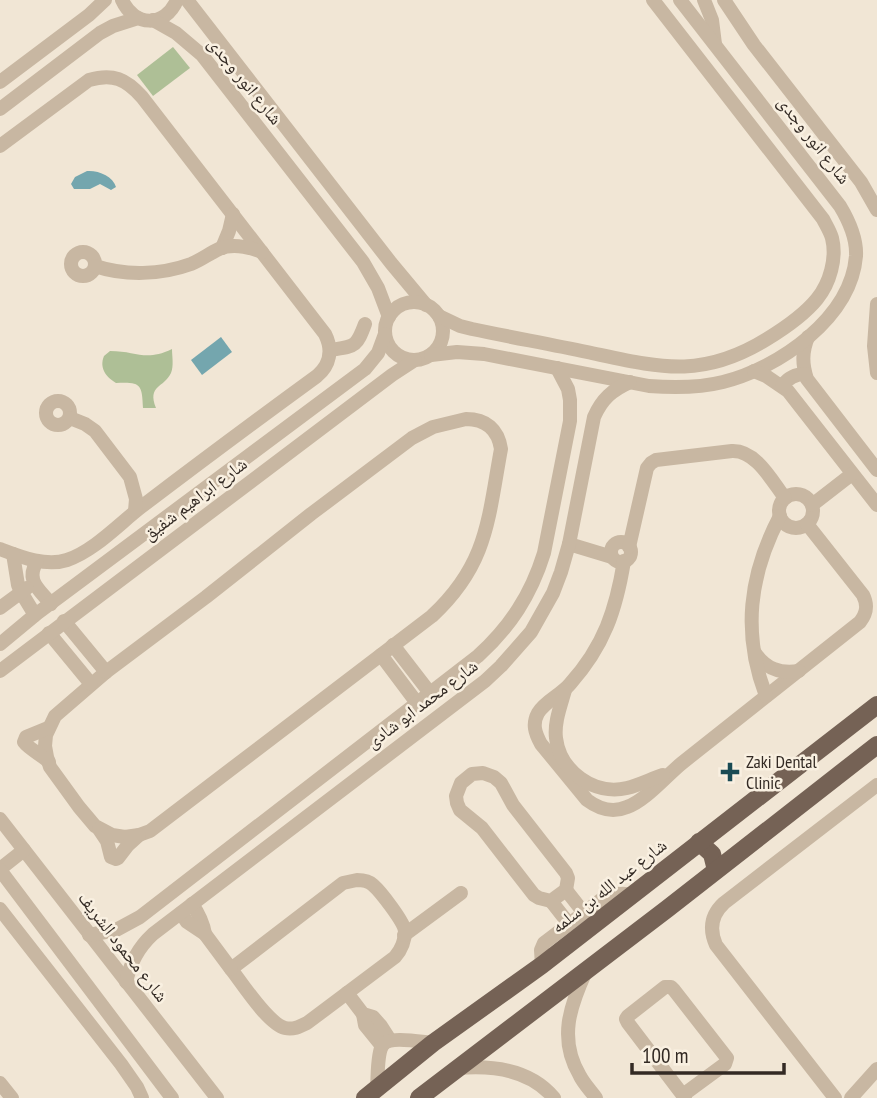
<svg xmlns="http://www.w3.org/2000/svg" width="877" height="1098" viewBox="0 0 877 1098" font-family="'PT Sans Narrow','Noto Naskh Arabic',sans-serif">
<rect width="100%" height="100%" fill="#f1e6d5"/>
<g fill="#aebf96">
<path d="M173,47L190,68L153,96L137,75Z"/>
<path d="M172,349C172,356 174,366 171,373C164,388 147,385 156,408H143C142,384 141,382 116,383C106,377 99,368 104,356L110,351C137,351 145,362 172,349Z"/>
</g>
<g fill="#74a6ae">
<path d="M87,171C98,170 113,176 116,187L111,190L100,184L90,189H74L71,184L75,177Z"/>
<path d="M221,337L232,352L202,375L191,360Z"/>
</g>
<g fill="none" stroke-linecap="round" stroke-linejoin="round">
<g stroke="#c8b7a2" stroke-width="14">
<path d="M122,0C134,27 165,28 177,0"/>
<path d="M187,0L391,263L426,305"/>
<path d="M704,0L712,20L715,44"/>
<path d="M724,0L754,45L861,182L877,210"/>
<path d="M153,20L176,33L202,55L363,262L378,288L389,317"/>
<path d="M0,82L89,15L105,0"/>
<path d="M0,109L100,33L113,26L138,18"/>
<path d="M0,146L89,80C113,73 126,79 142,97L325,334C333,350 330,365 317,376C258,419 199,463 141,507C119,524 94,551 67,560C46,567 21,557 0,549"/>
<path d="M222,248L229,231L233,214"/>
<circle cx="83" cy="264" r="12"/>
<path d="M95,266C125,276 161,275 191,264C201,260 210,253 219,249C232,243 249,247 262,252"/>
<circle cx="414" cy="331" r="29"/>
<path d="M877,304L874,346L877,373"/>
<path d="M439,316L460,326L472,329C510,337 549,344 587,352C658,367 701,380 767,339C785,328 804,315 817,299C830,283 837,258 832,238C830,231 826,225 823,219L653,0"/>
<path d="M808,337C802,352 802,364 807,379L877,470"/>
<path d="M330,350C355,346 356,348 365,324"/>
<path d="M431,355L457,352L484,354L649,386C674,388 699,388 723,382C779,368 851,318 856,256C857,238 849,221 840,206L680,0"/>
<path d="M754,371L766,376L788,391L877,505"/>
<path d="M782,386C788,378 795,374 805,374"/>
<circle cx="58" cy="413" r="12"/>
<path d="M70,418L85,424L95,431L130,477L136,499L135,511"/>
<path d="M466,419C486,419 498,429 501,449C488,519 488,564 432,616L150,831L139,835L125,837L112,835L95,826L79,807L50,767L47,757L45,746L46,735L55,716L106,672L206,597L311,514L412,438L433,427Z"/>
<circle cx="796" cy="511" r="17"/>
<path d="M812,505L852,474"/>
<circle cx="621" cy="552" r="10"/>
<path d="M569,544L612,557"/>
<path d="M629,547L647,468L651,463L656,460L732,451C756,450 772,481 785,498"/>
<path d="M13,554L18,585L21,592L35,615"/>
<path d="M37,561C25,581 39,589 51,604"/>
<path d="M624,561C616,610 604,646 570,684C561,695 545,701 538,713C532,724 535,733 541,744L587,800C599,809 613,813 627,807C645,801 666,776 682,763C741,716 801,669 860,622C867,613 868,605 863,595L807,524"/>
<path d="M0,608L27,588"/>
<path d="M64,621L106,672"/>
<path d="M49,633L91,684"/>
<path d="M0,644L35,615L365,369L378,353L385,334"/>
<path d="M393,645L430,693"/>
<path d="M755,653C766,669 780,674 799,671"/>
<path d="M381,655L417,703"/>
<path d="M0,671L392,375L415,360"/>
<path d="M565,690C561,705 554,722 556,738C560,771 594,796 627,788C639,785 651,779 663,775"/>
<path d="M766,696C742,633 749,575 780,516"/>
<path d="M48,728L26,737L24,742C29,749 42,755 49,762"/>
<path d="M483,773L494,777L501,783L513,805L566,873L568,878L566,890L551,901L539,898L534,895L482,828L460,810L457,803L456,796L461,783L472,774Z"/>
<path d="M0,819L217,1098"/>
<path d="M99,829L107,841L111,857L116,859L118,858L128,845L139,835"/>
<path d="M0,869L24,850"/>
<path d="M0,870L172,1098"/>
<path d="M357,880C363,880 369,881 373,885C381,892 404,922 405,931C405,942 401,950 395,957L307,1023C299,1027 293,1030 285,1028C268,1024 242,983 231,969L343,883Z"/>
<path d="M566,890L584,913"/>
<path d="M551,901L569,924"/>
<path d="M192,904C199,914 203,922 205,934"/>
<path d="M0,909L121,1064L137,1087L142,1098"/>
<path d="M181,913L187,922L205,934L231,969"/>
<path d="M89,935L116,930L140,917L478,656C510,627 531,595 544,553L570,421V400L568,389L557,368"/>
<path d="M404,935L461,893"/>
<path d="M542,965L541,950L544,943L606,896C615,893 622,893 631,895"/>
<path d="M586,971C570,1006 558,1039 580,1076C584,1084 591,1091 596,1098"/>
<path d="M126,982C131,962 138,948 153,934L485,681L501,666L531,632L553,593L561,572L569,544L594,417C602,399 612,390 630,382"/>
<path d="M347,993L363,1014L373,1017L381,1026L390,1040"/>
<path d="M363,1014L365,1025L382,1046"/>
<path d="M458,1068C493,1065 530,1069 554,1098"/>
<path d="M0,1083L12,1098"/>
<path d="M377,1087C378,1077 377,1055 382,1046C388,1035 421,1042 433,1043"/>
<path d="M683,1095L725,1064L727,1058L674,990L671,987H665L628,1016L626,1019L628,1023L685,1098"/>
<path d="M835,1098L716,945C709,929 711,915 724,903L877,785"/>
<path d="M851,1098L877,1069"/>
</g>
<g stroke="#756255" stroke-width="18">
<path d="M699,842L712,854L716,870"/>
<path d="M365,1098L433,1043L542,965L877,705"/>
<path d="M419,1098L667,909L877,745"/>
</g>
</g>
<path fill="#1a4b54" stroke="#f9f0e1" stroke-width="2.5" d="M726.5 761.5h7v7h7v7h-7v7h-7v-7h-7v-7h7z"/>
<g text-anchor="middle" stroke-width="5" stroke-linejoin="round" paint-order="stroke">
<g font-size="18" fill="#332a24" stroke="#f9f0e1">
<text transform="translate(245 81) rotate(51)" y="6">شارع انور وجدى</text>
<text transform="translate(814 140) rotate(52)" y="6">شارع انور وجدى</text>
<text transform="translate(195 499) rotate(-37)" y="6">شارع ابراهيم شفيق</text>
<text transform="translate(422 704) rotate(-37)" y="6">شارع محمد ابو شادى</text>
<text transform="translate(609 886) rotate(-38)" y="6">شارع عبد الله بن سلمه</text>
<text transform="translate(123 947) rotate(52)" y="6">شارع محمود الشريف</text>
</g>
<g font-size="18" fill="#332a24" stroke="#f9f0e1" text-anchor="start">
<text x="746" y="768">Zaki Dental<tspan x="746" dy="21">Clinic</tspan></text>
</g>
</g>
<path d="M632 1063v10h152v-10" fill="none" stroke="#332a24" stroke-width="3.5"/>
<text x="642" y="1063" font-size="21" fill="#332a24" stroke="#f9f0e1" stroke-width="5" paint-order="stroke">100 m</text>
</svg>
